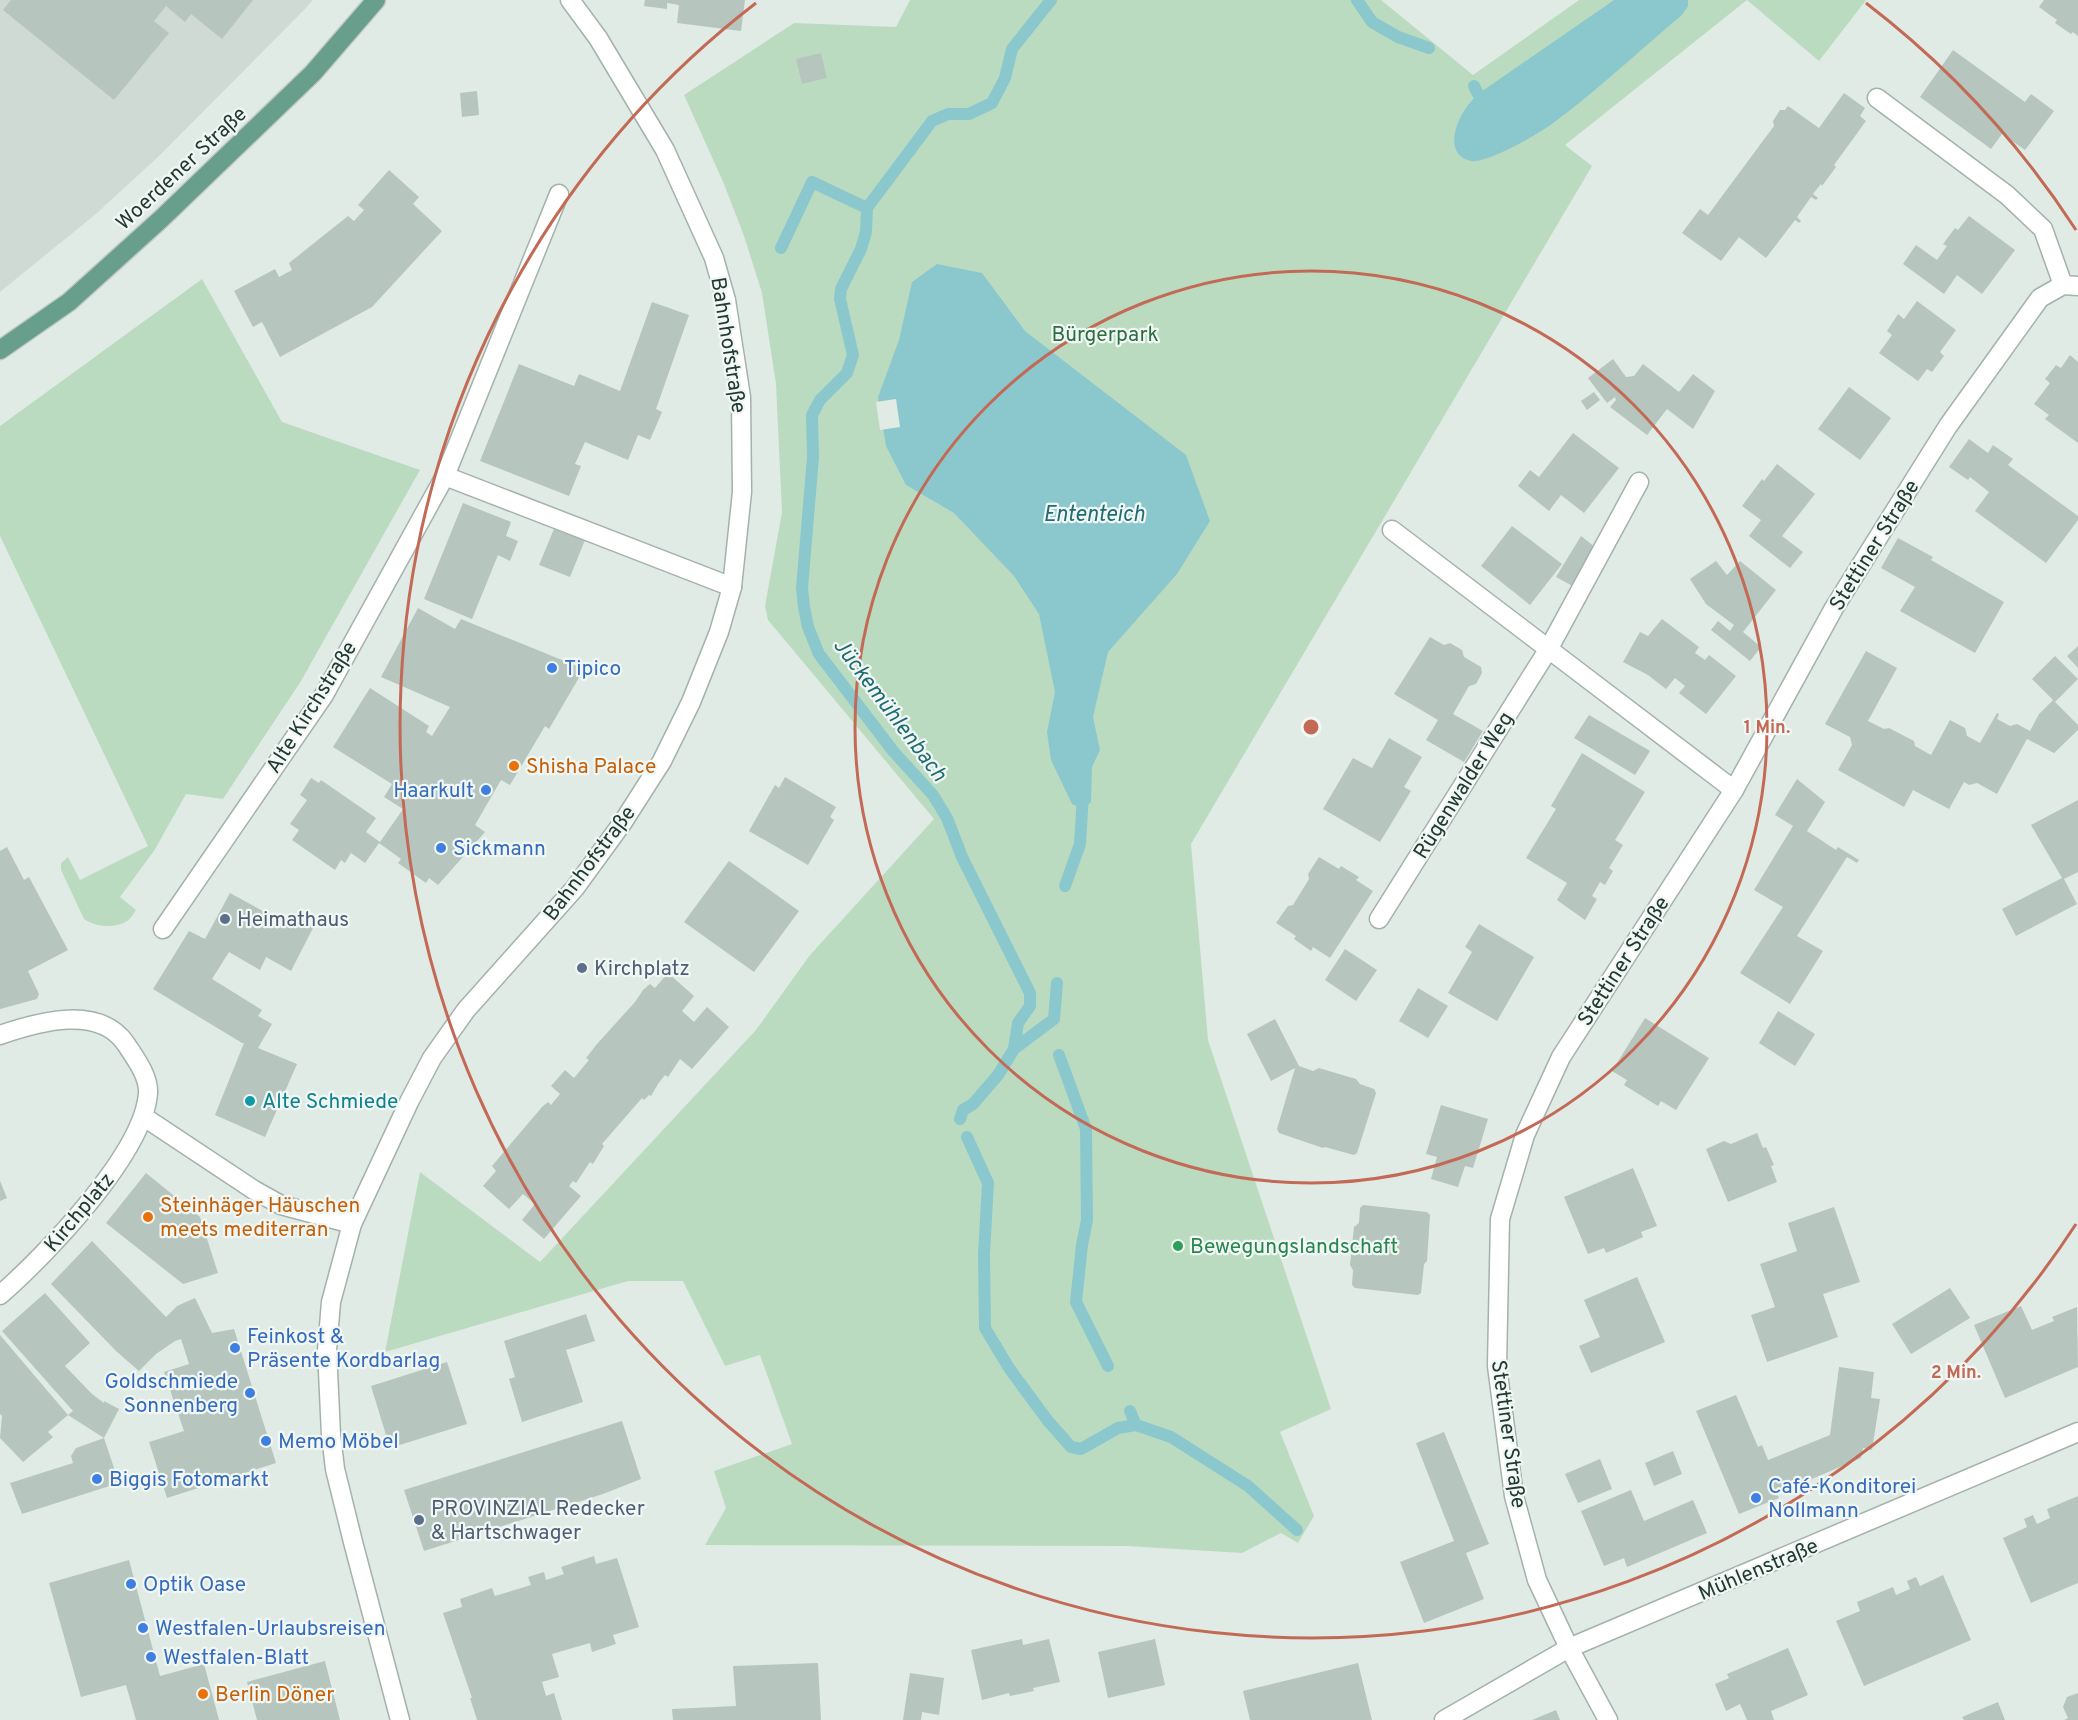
<svg xmlns="http://www.w3.org/2000/svg" width="2078" height="1720" viewBox="0 0 2078 1720" font-family="Overpass,sans-serif">
<rect width="100%" height="100%" fill="#e1ebe5"/>
<path fill="#cfdad4" d="M0,0H313L305,9L160,155L97,213L0,292Z"/>
<g fill="#bbdbc1">
<path d="M910,0H1381L1473,75L1579,0H1866L1819,61L1747,0L1565,145L1592,166L1191,844L1208,1040L1331,1409L1280,1432L1314,1516L1298,1543L1281,1533L1242,1553L1127,1546L705,1545L726,1508L714,1471L792,1444L760,1355L725,1366L683,1281H628L385,1352L420,1172L540,1262L756,1030L810,955L934,819L768,620L765,606L782,512L776,384L762,293L744,236L724,184L684,95L794,23L896,27Z"/>
<path d="M202,279L282,422L420,470L301,681L223,799L186,794L154,851L120,897L136,910C133,914 131,919 127,921C115,929 95,927 84,919L61,870V863L68,857L80,880L148,846L0,536V426Z"/>
</g>
<g fill="#8bc8cd">
<path d="M1614,0H1688V6L1682,15C1640,50 1600,88 1556,121C1542,132 1488,164 1471,161C1444,155 1455,123 1466,108C1469,103 1474,98 1478,94Z"/>
<path d="M937,264L982,273L1025,331L1186,455L1210,521L1177,574L1108,652L1093,717L1100,750L1092,767L1091,802L1083,809L1072,804L1051,760L1047,732L1055,692L1039,614L1014,576L954,513L906,485L886,446L878,397L899,340L912,282Z"/>
</g>
<path fill="#e1ebe5" d="M896,399L900,427L880,430L876,402Z"/>
<g fill="none" stroke-linecap="round" stroke-linejoin="round">
<g stroke="#8bc8cd" stroke-width="12">
<path d="M1357,0L1372,22L1398,37L1429,48"/>
<path d="M1474,86L1478,94"/>
<path d="M781,248L812,182L867,208"/>
<path d="M1065,886L1080,844L1083,794"/>
<path d="M1014,1049L1018,1023L1030,1006V993L962,857L947,818L933,795L893,751L819,654L808,627L804,607L802,588L813,457L812,415L820,400L847,373L853,355L840,299L841,289L861,249L866,232L867,208L932,121L948,114H969L992,103L1005,78L1012,49L1051,0"/>
<path d="M1059,1055L1086,1129L1087,1220L1082,1245L1076,1302L1108,1366"/>
<path d="M960,1119L963,1110L973,1104L998,1075L1014,1049L1054,1019L1057,983"/>
<path d="M967,1137L988,1183L984,1254L985,1328L1009,1368L1048,1421L1071,1447L1081,1449L1118,1428L1136,1425L1171,1437L1248,1486L1297,1530"/>
<path d="M1130,1411L1136,1425"/>
</g>
</g>
<g fill="#b6c5be">
<path d="M11,0H253L222,39L191,14L185,22L166,6L154,21L169,33L114,100L3,10Z"/>
<path d="M645,0H745L741,31L677,23L679,5L667,3V9L644,6Z"/>
<path d="M2044,0H2078V36L2073,32L2071,34L2055,23L2057,20L2039,7Z"/>
<path d="M1953,50L2025,102L2031,94L2054,111L2025,150L2002,134L1991,149L1920,97Z"/>
<path d="M821,53L827,78L802,84L796,59Z"/>
<path d="M477,91L479,115L462,117L460,93Z"/>
<path d="M1844,93L1865,108L1860,116L1866,121L1834,165L1836,167L1822,186L1821,184L1813,194L1818,198L1816,200L1811,197L1797,217L1801,221L1799,223L1795,220L1766,258L1739,237L1721,261L1682,233L1700,209L1708,215L1774,126L1773,121L1780,110H1785L1788,106L1819,128Z"/>
<path d="M389,170L419,197L413,204L442,231L372,307L280,357L262,322L253,327L234,291L275,269L279,277L292,270L289,263L348,216L354,221L364,210L358,205Z"/>
<path d="M1969,216L2015,250L1982,294L1957,275L1944,294L1903,264L1916,245L1937,260L1947,246L1943,244L1955,228L1958,230Z"/>
<path d="M1917,301L1956,330L1940,352L1944,356L1932,372L1927,369L1918,381L1879,353L1892,335L1887,331L1898,314L1904,319Z"/>
<path d="M652,302L689,315L656,409L662,412L650,440L638,435L628,460L585,442L575,464L581,466L569,496L480,461L519,364L574,386L579,374L620,391Z"/>
<path d="M2070,355L2078,362V443L2045,419L2049,415L2034,404L2050,383L2045,379L2056,365L2061,368Z"/>
<path d="M1613,359L1626,377L1634,376L1643,364L1679,392L1693,374L1715,391L1693,429L1667,409L1647,435L1610,407L1616,400L1615,397L1607,403L1588,378Z"/>
<path d="M1849,387L1891,418L1860,460L1818,429Z"/>
<path d="M1594,392L1600,400L1587,410L1581,401Z"/>
<path d="M1573,433L1619,468L1584,513L1561,495L1549,511L1518,486L1530,470L1539,477Z"/>
<path d="M1969,439L1988,453L1993,445L2013,459L2008,465L2078,516V520L2046,563L1975,511L1989,492L1970,477L1968,480L1949,467Z"/>
<path d="M1777,464L1815,494L1782,536L1803,552L1790,568L1749,536L1761,520L1742,506L1762,479L1764,481Z"/>
<path d="M463,503L511,522L506,536L518,541L510,561L498,555L472,619L424,599Z"/>
<path d="M1512,526L1562,564L1530,605L1481,566Z"/>
<path d="M554,529L585,540L570,577L539,565Z"/>
<path d="M1581,536L1600,551L1578,589L1556,577Z"/>
<path d="M1898,538L1933,557L1931,560L2004,602L1975,653L1900,611L1915,587L1881,568Z"/>
<path d="M1716,561L1727,575L1740,561L1776,590L1743,632L1761,647L1750,661L1711,630L1718,621L1730,631L1734,625L1706,604L1690,579Z"/>
<path d="M418,608L455,629L461,619L584,669L549,729L545,726L510,785L501,780L475,825L485,832L438,885L429,878L426,883L398,863L401,859L379,843L365,863L351,853L345,863L341,860L335,870L292,840L299,830L290,824L307,800L300,795L311,778L319,783L321,780L376,818L366,832L380,842L403,809L384,797L392,784L333,747L370,688L429,726L426,732L432,736L450,707L381,677Z"/>
<path d="M1662,619L1699,647L1695,653L1705,660L1709,655L1736,676L1706,714L1679,693L1685,686L1675,678L1666,689L1648,675L1623,662L1640,632L1648,636Z"/>
<path d="M1430,637L1444,645L1450,643L1462,650L1464,657L1481,667L1482,673L1476,684L1469,686L1453,714L1483,731L1464,762L1426,740L1438,720L1394,694Z"/>
<path d="M2078,646V668L2067,656Z"/>
<path d="M1866,651L1897,668L1868,721L1884,729L1889,728L1914,741L1915,746L1931,755L1950,720L1965,728L1967,736L1980,743L1997,713L1999,714L1997,719L2010,726L2017,724L2030,731L2039,714L2053,700L2032,679L2055,656L2078,679L2055,702L2078,725V730L2054,753L2027,739L1997,794L1977,783L1969,785L1964,782L1949,809L1913,790L1904,807L1838,770L1852,745L1850,737L1825,724Z"/>
<path d="M1589,715L1650,751L1635,775L1574,738Z"/>
<path d="M1389,738L1422,757L1404,787L1411,791L1380,842L1323,809L1353,758L1372,768Z"/>
<path d="M1582,753L1645,792L1615,840L1623,845L1609,868L1613,871L1605,885L1600,882L1592,896L1597,899L1585,920L1557,900L1567,883L1526,858L1556,809L1551,806Z"/>
<path d="M785,777L836,807L830,817L834,820L808,865L749,831L775,785L779,788Z"/>
<path d="M1797,779L1825,802L1807,831L1836,850L1838,847L1859,860L1857,863L1847,857L1797,936L1823,951L1790,1004L1740,973L1783,907L1754,890L1793,826L1775,815Z"/>
<path d="M2078,800V872L2064,879L2077,904L2016,936L2002,909L2062,878L2031,825Z"/>
<path d="M7,847L24,880L29,877L68,950L28,971L39,994L37,999L0,1009V851Z"/>
<path d="M1319,857L1339,869L1341,866L1359,877L1356,880L1373,891L1330,958L1313,947L1311,951L1294,939L1296,936L1276,923L1288,906L1293,905L1309,879L1308,874Z"/>
<path d="M729,861L799,911L754,972L684,922Z"/>
<path d="M230,893L283,922L289,913L314,926L291,971L266,957L260,970L229,952L212,979L262,1010L258,1016L272,1024L258,1048L297,1064L265,1137L215,1115L244,1043H242L153,989L189,931L205,939Z"/>
<path d="M1479,924L1534,957L1497,1021L1448,993L1472,952L1465,947Z"/>
<path d="M1345,949L1377,970L1356,1001L1325,980Z"/>
<path d="M668,973L694,996L682,1011L694,1022L707,1007L729,1027L692,1069L680,1059L668,1077L665,1075L658,1084L651,1096L649,1095L644,1100L642,1098L602,1144L604,1146L593,1164L590,1162L576,1183L573,1181L569,1186L581,1196L544,1239L522,1220L535,1204L523,1194L509,1209L483,1186L496,1171L492,1166L542,1107L548,1102L551,1105L560,1094L551,1086L565,1070L574,1078L589,1060L586,1058L597,1044L635,1002L643,990L650,984L655,988Z"/>
<path d="M1418,988L1448,1006L1428,1038L1399,1021Z"/>
<path d="M1778,1011L1815,1034L1795,1066L1759,1043Z"/>
<path d="M1645,1018L1709,1058L1676,1110L1661,1101L1658,1106L1624,1085L1627,1080L1612,1071Z"/>
<path d="M1275,1019L1299,1066L1313,1071L1319,1068L1356,1079L1360,1084L1374,1089L1376,1093L1357,1153L1354,1155L1325,1147L1323,1148L1279,1133L1277,1129L1295,1068L1271,1081L1247,1034Z"/>
<path d="M1441,1105L1488,1119L1473,1168L1465,1166L1458,1187L1431,1179L1437,1157L1426,1154Z"/>
<path d="M1757,1133L1763,1148L1766,1147L1774,1165L1771,1166L1777,1182L1728,1202L1706,1149L1724,1141L1731,1144Z"/>
<path d="M1633,1168L1657,1226L1641,1232L1643,1237L1625,1245L1606,1253L1604,1248L1588,1254L1564,1197Z"/>
<path d="M146,1173L200,1217L218,1273L183,1284L106,1223Z"/>
<path d="M0,1181L7,1198L0,1201Z"/>
<path d="M1363,1205L1427,1212L1430,1215L1427,1261L1424,1264L1421,1293L1418,1295L1355,1288L1352,1285L1353,1270L1350,1265L1354,1227L1359,1223L1360,1208Z"/>
<path d="M1834,1207L1860,1282L1823,1294L1838,1337L1767,1362L1751,1315L1775,1307L1760,1264L1797,1251L1788,1223Z"/>
<path d="M92,1241L166,1317L177,1306L195,1298L212,1333L234,1329L276,1463L167,1498L149,1442L184,1431L164,1372L189,1364L181,1339L175,1341L156,1354L139,1371L116,1351L51,1284Z"/>
<path d="M1637,1277L1665,1342L1591,1373L1579,1346L1600,1337L1584,1300Z"/>
<path d="M1950,1288L1970,1318L1911,1354L1892,1324Z"/>
<path d="M45,1293L90,1343L65,1366L92,1394L104,1403V1401L119,1409L104,1438L68,1415L73,1411L2,1331Z"/>
<path d="M2021,1306L2032,1330L2054,1321L2052,1317L2077,1307L2078,1367L2005,1398L1974,1325Z"/>
<path d="M586,1314L595,1341L566,1350L583,1402L522,1422L509,1379L515,1377L504,1341Z"/>
<path d="M0,1335L68,1415L48,1432L53,1437L23,1462L0,1438L2,1416L0,1414Z"/>
<path d="M447,1362L467,1424L390,1448L371,1386Z"/>
<path d="M1839,1367L1874,1372L1871,1398L1880,1399L1872,1450L1863,1448L1861,1458L1777,1494L1779,1498L1739,1514L1696,1411L1736,1395L1758,1447L1762,1445L1768,1460L1830,1435Z"/>
<path d="M622,1421L641,1479L603,1494L424,1551L404,1490Z"/>
<path d="M1444,1432L1489,1544L1466,1553L1484,1599L1424,1623L1400,1562L1454,1541L1416,1443Z"/>
<path d="M104,1438L119,1483L22,1514L10,1483L73,1463L71,1456L76,1448Z"/>
<path d="M1673,1451L1682,1474L1654,1486L1645,1463Z"/>
<path d="M1600,1459L1612,1489L1578,1503L1565,1474Z"/>
<path d="M1631,1490L1644,1521L1693,1500L1707,1533L1627,1567L1624,1558L1604,1566L1581,1511Z"/>
<path d="M2078,1496V1583L2031,1603L2003,1538L2027,1527L2024,1519L2033,1515L2037,1524L2050,1518L2047,1509Z"/>
<path d="M594,1556L596,1564L617,1558L639,1627L613,1635L616,1644L592,1652L590,1643L552,1654L559,1677L542,1682L546,1696L554,1693L562,1720H477L470,1698H472L443,1613L462,1607L460,1599L492,1588L495,1596L531,1585L528,1577L544,1572L546,1580L564,1574L561,1567Z"/>
<path d="M129,1560L160,1676L204,1664L219,1720H136L126,1685L81,1697L49,1583Z"/>
<path d="M1943,1575L1971,1640L1864,1686L1836,1621L1860,1611L1857,1602L1893,1587L1896,1595L1910,1589L1907,1581L1916,1577L1920,1586Z"/>
<path d="M1022,1639L1023,1645L1049,1639L1060,1682L1033,1688L1034,1691L1010,1696L1009,1693L982,1700L971,1650Z"/>
<path d="M1155,1639L1165,1685L1108,1698L1098,1652Z"/>
<path d="M1788,1648L1808,1695L1771,1711L1774,1720H1747L1740,1704L1726,1711L1715,1684L1729,1678L1727,1674Z"/>
<path d="M325,1661L340,1720H257L247,1682Z"/>
<path d="M818,1663L821,1720H673L672,1709L736,1706L733,1666Z"/>
<path d="M1358,1663L1372,1720H1250L1243,1691Z"/>
<path d="M910,1673L944,1678L939,1715L922,1712L921,1720H903Z"/>
<path d="M2078,1693V1720H2064L2068,1718L2063,1707L2067,1697Z"/>
<path d="M1998,1702L2005,1720H1964L1962,1717Z"/>
<path d="M1556,1710L1560,1720H1532Z"/>
</g>
<g fill="none" stroke-linecap="round" stroke-linejoin="round">
<defs>
<g id="minor">
<path d="M1877,98L2007,195L2043,229L2063,285"/>
<path d="M445,476L732,587"/>
<path d="M1392,530L1734,790"/>
<path d="M1379,919L1548,650L1639,482"/>
<path d="M163,929L324,695L445,476L559,194"/>
<path d="M0,1035C38,1022 99,1004 126,1044C135,1058 149,1076 148,1093C144,1153 45,1256 0,1295"/>
<path d="M144,1117L254,1190L281,1205L352,1224"/>
<path d="M400,1720L353,1542L335,1469L331,1435L327,1350L331,1302L352,1224L409,1102L432,1058L466,1010L575,888L623,822L662,761L691,702L719,632L732,587L742,492L741,397L726,300L714,258L665,150L598,38L570,0"/>
<path d="M1444,1720L1569,1648L2078,1432"/>
<path d="M1608,1720L1569,1648L1537,1580L1514,1496L1497,1366L1500,1219L1525,1135L1561,1057L1734,790L1834,608L1948,426L2040,298L2063,285L2078,286"/>
</g>
<path id="major" d="M0,350L69,302L161,219L313,73L376,0"/>
</defs>
<use href="#minor" stroke="#a4b2ac" stroke-width="21"/>
<use href="#major" stroke="#c1c8c6" stroke-width="21"/>
<use href="#minor" stroke="#fff" stroke-width="18"/>
<use href="#major" stroke="#679e8c" stroke-width="18"/>
</g>
<g fill="none" stroke="#c36a56" stroke-width="3">
<circle cx="1311" cy="727" r="456"/>
<path d="M2076 1224A912 912 0 1 1 756 3M1866 3A912 912 0 0 1 2076 230"/>
</g>
<g fill="#3f7fe0" stroke="#f1f7f4" stroke-width="2">
<circle cx="552" cy="668" r="6"/>
<circle cx="486" cy="790" r="6"/>
<circle cx="441" cy="848" r="6"/>
<circle cx="235" cy="1348" r="6"/>
<circle cx="250" cy="1393" r="6"/>
<circle cx="266" cy="1441" r="6"/>
<circle cx="97" cy="1479" r="6"/>
<circle cx="1756" cy="1498" r="6"/>
<circle cx="131" cy="1584" r="6"/>
<circle cx="143" cy="1628" r="6"/>
<circle cx="151" cy="1657" r="6"/>
</g>
<g fill="#e8710a" stroke="#f1f7f4" stroke-width="2">
<circle cx="514" cy="766" r="6"/>
<circle cx="148" cy="1217" r="6"/>
<circle cx="203" cy="1694" r="6"/>
</g>
<g fill="#5c6f8a" stroke="#f1f7f4" stroke-width="2">
<circle cx="225" cy="919" r="6"/>
<circle cx="582" cy="968" r="6"/>
<circle cx="419" cy="1520" r="6"/>
</g>
<circle fill="#0f9aa8" stroke="#f1f7f4" stroke-width="2" cx="250" cy="1101" r="6"/>
<circle fill="#2e9e5b" stroke="#f1f7f4" stroke-width="2" cx="1178" cy="1246" r="6"/>
<g text-anchor="middle" stroke-width="4.5" stroke-linejoin="round" paint-order="stroke">
<g font-size="21" fill="#223a32" stroke="#f1f7f4">
<text transform="translate(181 168) rotate(-43)" y="7">Woerdener Straße</text>
<text transform="translate(729 345) rotate(81)" y="7">Bahnhofstraße</text>
<text transform="translate(1874 545) rotate(-58)" y="7">Stettiner Straße</text>
<text transform="translate(311 707) rotate(-58)" y="7">Alte Kirchstraße</text>
<text transform="translate(1463 785) rotate(-58)" y="7">Rügenwalder Weg</text>
<text transform="translate(589 863) rotate(-53)" y="7">Bahnhofstraße</text>
<text transform="translate(1623 961) rotate(-57)" y="7">Stettiner Straße</text>
<text transform="translate(79 1212) rotate(-50)" y="7">Kirchplatz</text>
<text transform="translate(1509 1434) rotate(82)" y="7">Stettiner Straße</text>
<text transform="translate(1758 1569) rotate(-23)" y="7">Mühlenstraße</text>
</g>
<g font-size="21" fill="#2e6f42" stroke="#f1f7f4">
<text x="1105" y="341">Bürgerpark</text>
</g>
<g font-size="21" fill="#366cbe" stroke="#f1f7f4" text-anchor="start">
<text x="564" y="675">Tipico</text>
<text x="474" y="797" text-anchor="end">Haarkult</text>
<text x="453" y="855">Sickmann</text>
<text x="247" y="1343">Feinkost &amp;<tspan x="247" dy="24">Präsente Kordbarlag</tspan></text>
<text x="238" y="1388" text-anchor="end">Goldschmiede<tspan x="238" dy="24">Sonnenberg</tspan></text>
<text x="278" y="1448">Memo Möbel</text>
<text x="109" y="1486">Biggis Fotomarkt</text>
<text x="1768" y="1493">Café-Konditorei<tspan x="1768" dy="24">Nollmann</tspan></text>
<text x="143" y="1591">Optik Oase</text>
<text x="155" y="1635">Westfalen-Urlaubsreisen</text>
<text x="163" y="1664">Westfalen-Blatt</text>
</g>
<g font-size="21" fill="#c56008" stroke="#f1f7f4" text-anchor="start">
<text x="526" y="773">Shisha Palace</text>
<text x="160" y="1212">Steinhäger Häuschen<tspan x="160" dy="24">meets mediterran</tspan></text>
<text x="215" y="1701">Berlin Döner</text>
</g>
<g font-size="21" fill="#4e5e75" stroke="#f1f7f4" text-anchor="start">
<text x="237" y="926">Heimathaus</text>
<text x="594" y="975">Kirchplatz</text>
<text x="431" y="1515">PROVINZIAL Redecker<tspan x="431" dy="24">&amp; Hartschwager</tspan></text>
</g>
<g font-size="21" fill="#0d838f" stroke="#f1f7f4" text-anchor="start">
<text x="262" y="1108">Alte Schmiede</text>
</g>
<g font-size="21" fill="#27864d" stroke="#f1f7f4" text-anchor="start">
<text x="1190" y="1253">Bewegungslandschaft</text>
</g>
<g font-size="22" font-style="italic" fill="#1f6c73" stroke="#f1f7f4">
<text x="1094" y="521">Ententeich</text>
<text transform="translate(891 709) rotate(53)" y="8">Jückemühlenbach</text>
</g>
</g>
<circle cx="1311" cy="727" r="9" fill="#c36a56" stroke="#f1f7f4" stroke-width="3"/>
<g font-size="18" text-anchor="middle" font-weight="bold" fill="#c36a56" stroke="#f1f7f4" stroke-width="4.5" stroke-linejoin="round" paint-order="stroke">
<text x="1767" y="733">1 Min.</text>
<text x="1956" y="1378">2 Min.</text>
</g>
</svg>
